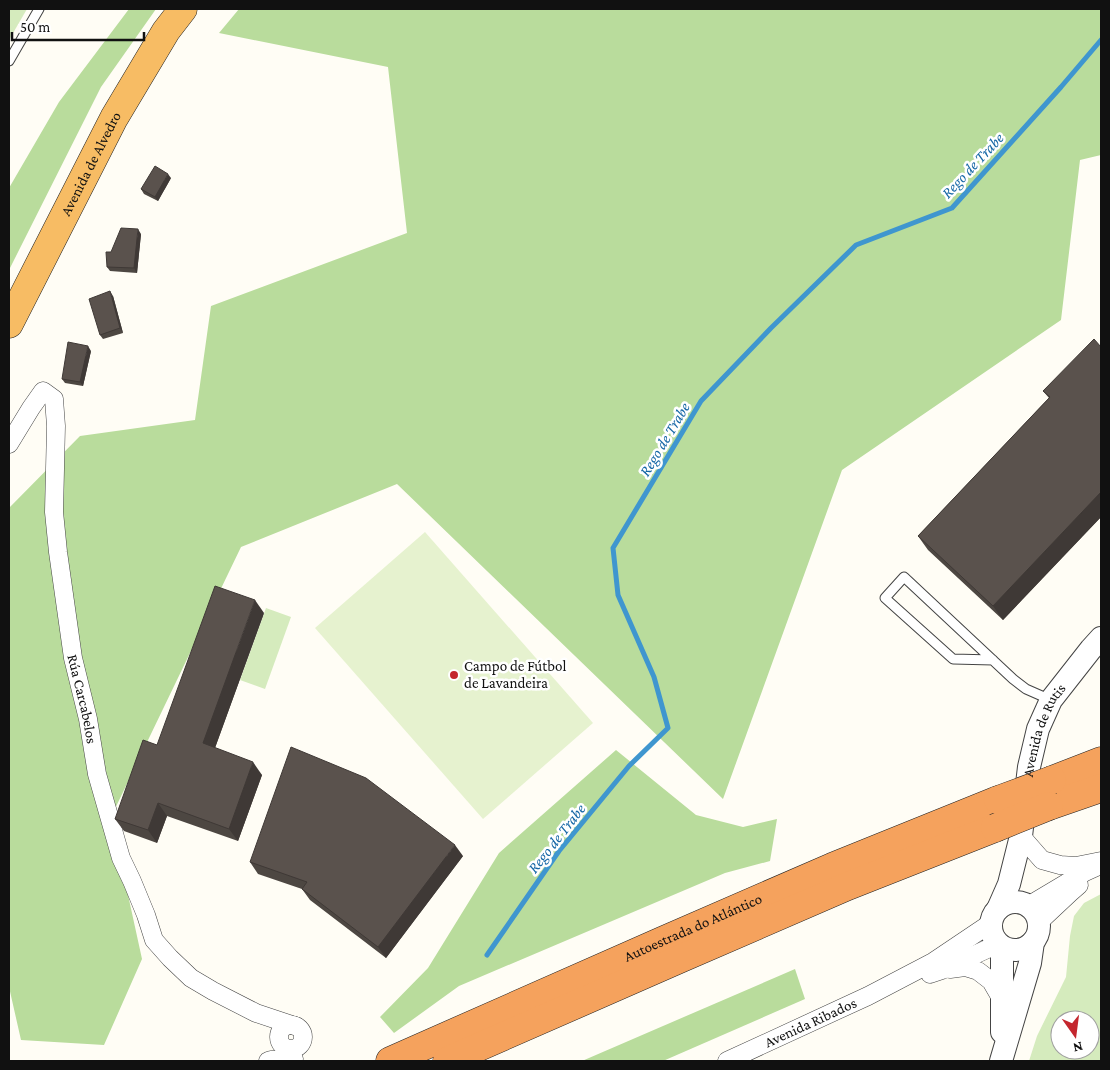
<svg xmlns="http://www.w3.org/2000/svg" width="1110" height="1070" viewBox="0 0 1110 1070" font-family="'Crimson Pro',serif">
<rect width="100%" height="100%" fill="#fffdf5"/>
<g fill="#d5ebbd" fill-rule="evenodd">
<path d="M9,9H27L9,40Z"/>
<path d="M266,608L291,617L265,689L240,680Z"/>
<path d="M1101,894V1061H1029L1037,1036L1066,977L1070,936L1074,916L1084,903ZM1060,1020H1090V1050H1060Z"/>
</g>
<g fill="#b9dc9c">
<path d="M129,9H156L101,87L9,270V188L59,102Z"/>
<path d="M239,9H1101V155L1080,160L1061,320L842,470L723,799L397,484L241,547L111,817L142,959L104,1045L21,1040L9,987V508L80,436L195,420L211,306L407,233L388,67L219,33Z"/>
<path d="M616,750L696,815L743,827L777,819L770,861L725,873L459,986L394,1033L380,1017L428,968L499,853Z"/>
<path d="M795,969L805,999L663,1061H582Z"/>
</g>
<path fill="#e6f2cf" d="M425,532L593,723L483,819L315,628Z"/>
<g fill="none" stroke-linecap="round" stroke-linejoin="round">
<path stroke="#3f96cf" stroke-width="5" d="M487,955L559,851L629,766L668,728L654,677L618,595L613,548L701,401L771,328L856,245L952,208L1061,87L1101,40"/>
<defs>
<g id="service">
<path d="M9,61L39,9"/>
<path d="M993,660L953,659L885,598L904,577L1013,679L1026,689L1051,700"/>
</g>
<g id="minor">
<path id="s1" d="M9,444L31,408L43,391L54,399L56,426L54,512L58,552L73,658L88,719L97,774L121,858L132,881L146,915L154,940L170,958L191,978L213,991L256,1013L295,1026"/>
<path d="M1021,836L1042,860L1060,865L1076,866L1101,861"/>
<path d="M1028,906L1085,872L1096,867"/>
<path d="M1039,922L1071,892L1079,885"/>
<path d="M950,969L965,967L978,971L991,981L1002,1000"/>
<path d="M930,974L942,970L998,944"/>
<circle cx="291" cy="1037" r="12"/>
<path d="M268,1061L271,1060L294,1059"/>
<path id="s2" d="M727,1061L868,996L933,962L991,923"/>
</g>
<g id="tertiary">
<circle cx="1015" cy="926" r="24"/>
<path id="s3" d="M998,909L1009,884L1021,836L1029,767L1038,729L1051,700L1091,649L1101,638"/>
<path d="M1002,947V1032"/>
<path d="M1001,1061L1030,963L1033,942"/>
</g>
<g id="trunk">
<path id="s4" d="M9,324L114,118L166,31L183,9"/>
</g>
<g id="motorway">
<path d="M1052,780L1101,761"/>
<path d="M1049,806L1101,788"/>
<path id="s5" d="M390,1061L664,940L832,867L998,800"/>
<path d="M447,1061L682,958L848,886L995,828"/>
</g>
</defs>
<use href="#service" stroke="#444" stroke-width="11"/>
<use href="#minor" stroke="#444" stroke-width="19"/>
<use href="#tertiary" stroke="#444" stroke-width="24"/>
<use href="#trunk" stroke="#222" stroke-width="29"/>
<use href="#motorway" stroke="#222" stroke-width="29"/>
<use href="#service" stroke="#fff" stroke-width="9"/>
<use href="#minor" stroke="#fff" stroke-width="18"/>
<use href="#tertiary" stroke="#fff" stroke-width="22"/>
<use href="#trunk" stroke="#f7bc64" stroke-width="28"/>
<use href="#motorway" stroke="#f5a25d" stroke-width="28"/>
<defs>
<g id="motorway-bridge">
<path d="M998,800L1052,780"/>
<path d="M995,828L1049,806"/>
</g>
</defs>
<use href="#motorway-bridge" stroke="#222" stroke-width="29" stroke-linecap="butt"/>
<use href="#motorway-bridge" stroke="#f5a25d" stroke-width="28"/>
</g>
<g fill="#4d4742">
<path d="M171,178L158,201L144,194L141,189Z"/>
<path d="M141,234L137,273L110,271L107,267Z"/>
<path d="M113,296L123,333L103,339L100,335Z"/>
<path d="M1101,347V517L1003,620L928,550L918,536L1049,398L1043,391Z"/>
<path d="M91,351L83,386L65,383L62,379Z"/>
<path d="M264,613L215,748L262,775L238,841L167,816L157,843L124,831L115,819Z"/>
<path d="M463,856L386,958L310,900L302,889L258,874L250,862Z"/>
</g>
<g fill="#3f3936">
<path d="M168,174L171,178L158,201L155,197Z"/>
<path d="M138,229L141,234L137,273L134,268Z"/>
<path d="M110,291L113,296L123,333L120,328Z"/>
<path d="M88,346L91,351L83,386L80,382Z"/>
<path d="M1101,492V517L1003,620L993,606Z"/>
<path d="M255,600L264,613L212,756L203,743Z"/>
<path d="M253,762L262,775L238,841L229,829Z"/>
<path d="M158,803L167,816L157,843L148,830Z"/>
<path d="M455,845L463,856L386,958L378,947Z"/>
</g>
<g fill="#5a524d" stroke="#3f3936">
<path d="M155,166L168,174L155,197L141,189Z"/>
<path d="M121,228L138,229L134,268L107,267L106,252H111Z"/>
<path d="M110,291L120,328L100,335L89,299Z"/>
<path d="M1094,339L1101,347V492L993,606L918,536L1050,397L1043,391Z"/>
<path d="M68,342L88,346L80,382L62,379Z"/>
<path d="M215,586L255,600L203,743L253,762L229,829L158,803L148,830L115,819L143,740L157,745Z"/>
<path d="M291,747L366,778L455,845L378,947L302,889L307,882L250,862Z"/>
</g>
<circle fill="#c4262e" stroke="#fff" stroke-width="2" cx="454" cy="675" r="5"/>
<g text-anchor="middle" stroke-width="5" stroke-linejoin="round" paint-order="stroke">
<g font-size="15" fill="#111" stroke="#fff">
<text dy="5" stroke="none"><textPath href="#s4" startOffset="180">Avenida de Alvedro</textPath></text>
<text dy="5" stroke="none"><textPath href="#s1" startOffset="379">Rúa Carcabelos</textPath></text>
<text dy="5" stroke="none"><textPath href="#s3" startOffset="186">Avenida de Rutis</textPath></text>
<text dy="5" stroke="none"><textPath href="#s5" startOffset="331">Autoestrada do Atlántico</textPath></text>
<text dy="5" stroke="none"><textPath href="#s2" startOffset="92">Avenida Ribados</textPath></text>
</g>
<g font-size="15" fill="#111" stroke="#fff" text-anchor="start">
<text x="464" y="671">Campo de Fútbol<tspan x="464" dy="17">de Lavandeira</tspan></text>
</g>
<g font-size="16" font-style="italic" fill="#1768a6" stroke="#fff">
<text transform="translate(972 165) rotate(-47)" y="6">Rego de Trabe</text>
<text transform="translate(664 439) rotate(-59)" y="6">Rego de Trabe</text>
<text transform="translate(556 838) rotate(-52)" y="6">Rego de Trabe</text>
</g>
</g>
<rect width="1110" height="1070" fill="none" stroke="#111111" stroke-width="20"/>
<g transform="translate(1075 1035) rotate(166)"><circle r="24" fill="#ffffff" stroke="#a0a0a0"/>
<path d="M0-4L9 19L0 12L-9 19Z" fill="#c4262e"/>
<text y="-8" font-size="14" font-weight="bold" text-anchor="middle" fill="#111111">N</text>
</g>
<path d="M12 32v8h132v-8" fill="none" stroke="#111111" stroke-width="2.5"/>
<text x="20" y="32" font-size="15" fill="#111111" stroke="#ffffff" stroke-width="4" paint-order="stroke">50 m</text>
</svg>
